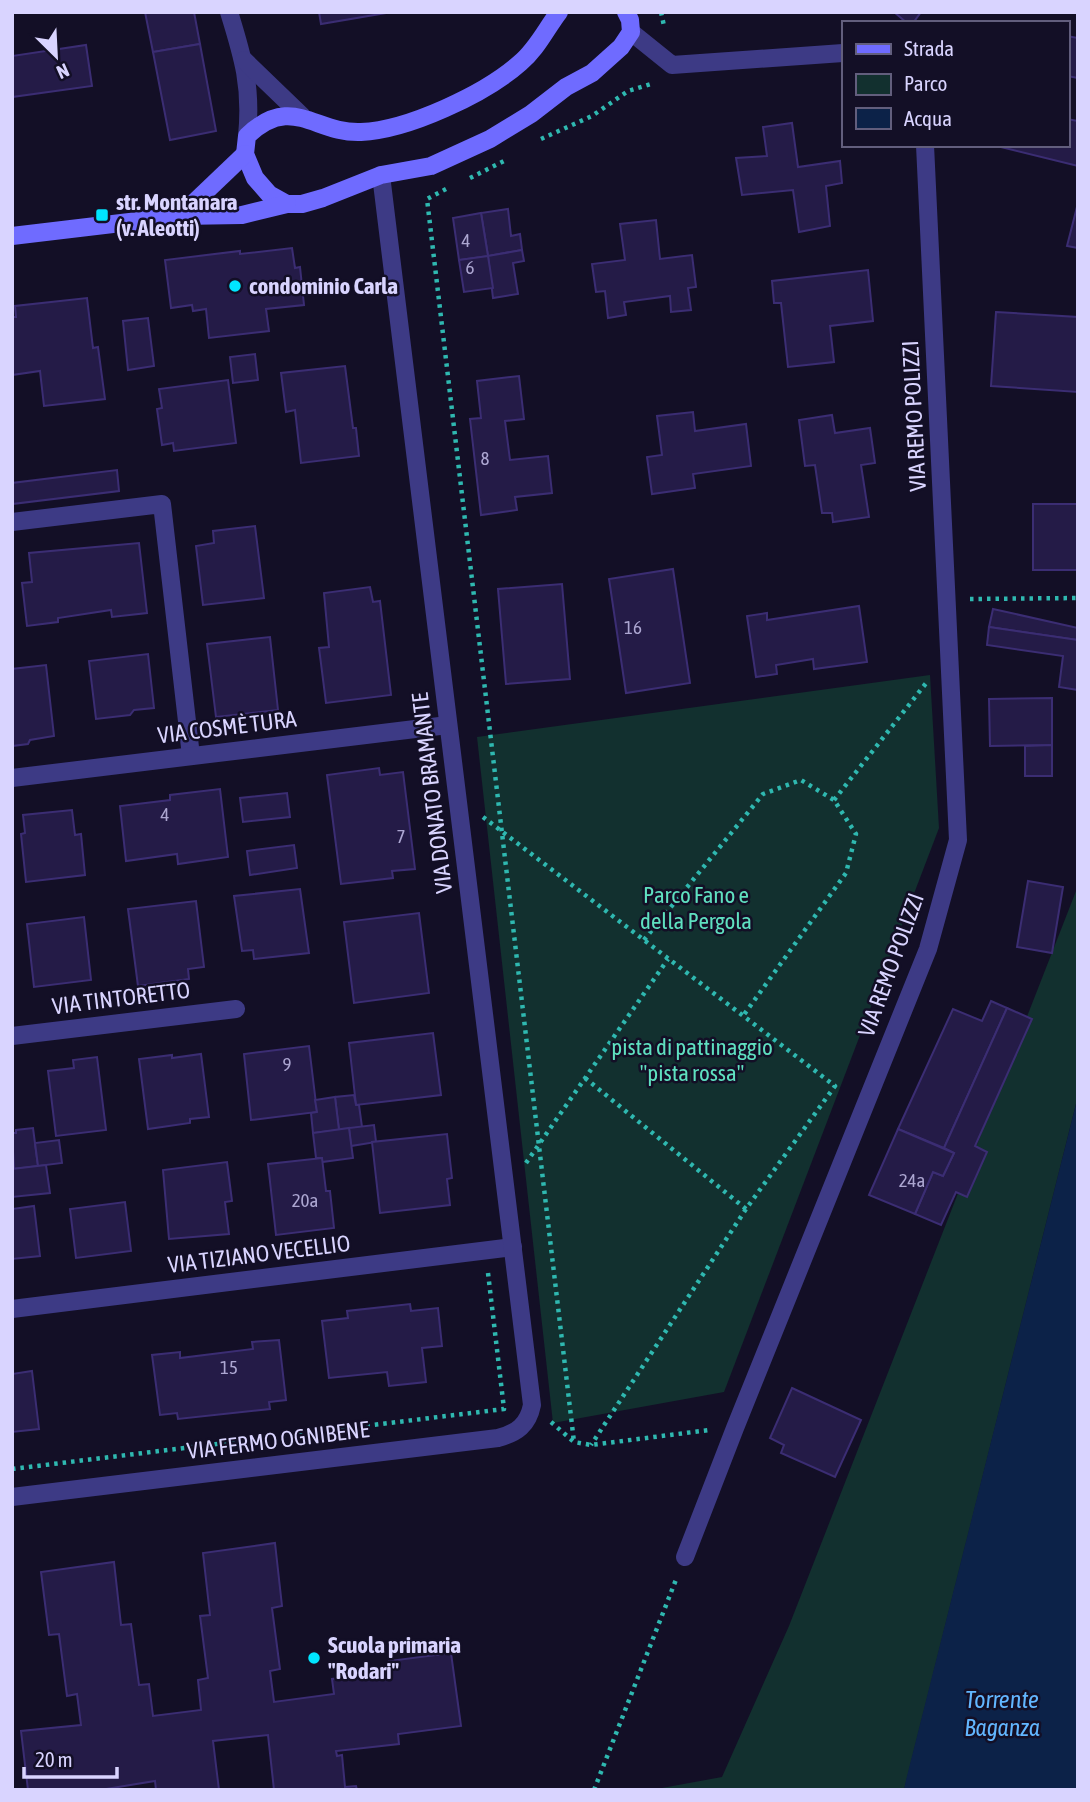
<svg xmlns="http://www.w3.org/2000/svg" width="1090" height="1802" viewBox="0 0 1090 1802" font-family="'Asap Condensed',sans-serif">
<rect width="100%" height="100%" fill="#130f26"/>
<g fill="#12302f">
<path d="M930,675L939,828L724,1392L553,1423L477,737Z"/>
<path d="M1078,886V1096L904,1790H651L722,1777L789,1626Z"/>
</g>
<path fill="#0c2248" d="M1078,1096L1077,1790H904L906,1780Z"/>
<g fill="#241b47" stroke="#3b2d73" stroke-width="2">
<path d="M145,12H194L200,44L153,52Z"/>
<path d="M319,12H392L321,24Z"/>
<path d="M894,12H921L913,23H907Z"/>
<path d="M1067,36L1078,38V78L1067,76Z"/>
<path d="M200,44L216,131L170,140L153,52Z"/>
<path d="M86,45L92,86L12,97V56Z"/>
<path d="M1067,119L1078,121V166L1001,147L1067,145Z"/>
<path d="M792,123L798,167L840,161L842,183L826,186L830,226L799,232L793,190L742,195L736,158L767,156L763,127Z"/>
<path d="M1078,203V248L1067,246Z"/>
<path d="M508,209L511,236L520,234L522,250L488,256L481,213Z"/>
<path d="M481,213L488,256L459,260L453,218Z"/>
<path d="M656,220L660,259L692,255L696,287L688,288L691,310L671,312L670,296L624,302L626,315L608,318L605,291L596,292L592,264L625,260L620,224Z"/>
<path d="M292,248L295,268L300,267L304,305L266,309L269,331L209,338L206,309L193,311L192,305L171,308L165,260L240,251V254Z"/>
<path d="M522,250L524,261L513,263L518,294L493,298L488,256Z"/>
<path d="M488,256L493,288L464,292L459,260Z"/>
<path d="M868,270L873,321L830,326L834,362L788,367L781,303H774L772,281Z"/>
<path d="M87,298L93,348L98,347L105,399L44,406L40,371L12,375V317H16L15,306Z"/>
<path d="M996,312L1078,317V392L991,386Z"/>
<path d="M148,318L154,366L128,370L123,321Z"/>
<path d="M255,354L258,380L233,383L230,357Z"/>
<path d="M345,366L353,428H356L359,456L301,463L295,410L286,412L281,373Z"/>
<path d="M519,376L524,419L505,421L510,460L548,456L552,493L515,497L517,510L481,515L470,419L481,418L477,381Z"/>
<path d="M228,380L236,443L174,451L173,443L162,445L157,409L162,408L159,389Z"/>
<path d="M693,412L695,431L746,424L751,466L693,474L695,488L652,494L647,457L662,455L657,416Z"/>
<path d="M832,415L835,433L870,428L875,463L861,465L869,517L833,522L832,513H822L815,465L805,466L799,420Z"/>
<path d="M117,470L119,491L12,504V483Z"/>
<rect x="1033" y="504" width="45" height="66"/>
<path d="M255,526L264,598L203,605L196,546L214,543L213,531Z"/>
<path d="M139,543L147,613L112,617L111,610L58,618V622L27,626L22,583L32,582L29,553Z"/>
<path d="M673,569L690,683L626,693L609,579Z"/>
<path d="M562,584L570,679L506,684L498,589Z"/>
<path d="M370,587L373,602L380,601L391,695L326,703L319,648L329,647L324,593Z"/>
<path d="M859,606L867,662L814,669L813,659L776,665L777,674L756,677L747,616L767,613V620Z"/>
<path d="M993,609L1078,628V640L989,627Z"/>
<path d="M989,627L1078,640V690L1059,687L1063,656L987,645Z"/>
<path d="M270,637L278,710L216,717L207,644Z"/>
<path d="M148,654L154,708L134,710L130,715L96,719L89,661Z"/>
<path d="M46,665L54,736L30,740L28,744L12,746V669Z"/>
<path d="M1052,698V745L990,746L989,699Z"/>
<path d="M1052,745V776H1025V746Z"/>
<path d="M379,768L380,775L403,772L415,869L392,871L393,878L341,884L327,775Z"/>
<path d="M220,789L228,857L178,864L177,854L126,861L120,806L170,800V795Z"/>
<path d="M287,793L290,817L243,822L240,798Z"/>
<path d="M72,810L75,835L81,834L85,875L26,882L21,834L25,833L23,815Z"/>
<path d="M294,845L297,868L250,875L247,851Z"/>
<path d="M1028,881L1063,887L1052,953L1017,947Z"/>
<path d="M300,889L309,953L254,959L253,950L242,951L234,896Z"/>
<path d="M196,901L204,967L188,969L189,979L138,986L128,909Z"/>
<path d="M419,913L429,993L354,1003L344,922Z"/>
<path d="M84,917L91,980L34,987L27,924Z"/>
<path d="M991,1001L1007,1008L944,1148L898,1129L953,1009L982,1021Z"/>
<path d="M1007,1008L1032,1019L975,1146L987,1152L967,1197L956,1192L941,1225L915,1214L933,1172L943,1176L954,1153L944,1148Z"/>
<path d="M433,1033L441,1095L356,1105L349,1043Z"/>
<path d="M309,1046L317,1112L251,1120L244,1054Z"/>
<path d="M201,1054L209,1117L190,1119V1123L148,1129L139,1059L172,1055V1058Z"/>
<path d="M97,1057L106,1130L56,1136L48,1071L74,1068L73,1060Z"/>
<path d="M354,1095L356,1105H359L362,1127L339,1130L335,1097Z"/>
<path d="M335,1097L339,1130L313,1133L311,1113L317,1112L315,1100Z"/>
<path d="M374,1125L376,1142L351,1146L349,1128Z"/>
<path d="M33,1128L38,1166L14,1169L12,1133H16V1130Z"/>
<path d="M349,1128L353,1158L322,1162V1158H316L313,1133Z"/>
<path d="M898,1129L954,1153L943,1176L933,1172L915,1214L869,1195Z"/>
<path d="M447,1134L452,1178L447,1179L450,1205L380,1213L372,1142Z"/>
<path d="M59,1140L62,1163L38,1166L35,1143Z"/>
<path d="M322,1158L326,1191H330L334,1228L276,1235L268,1164Z"/>
<path d="M227,1162L232,1201L225,1202L229,1234L169,1239L163,1170Z"/>
<path d="M46,1165L50,1193L12,1197V1169Z"/>
<path d="M125,1202L131,1251L76,1258L70,1209Z"/>
<path d="M34,1206L40,1256L12,1259V1209Z"/>
<path d="M410,1304L411,1311L438,1308L442,1346L422,1348L426,1382L389,1386L387,1372L329,1378L322,1321L348,1318L347,1311Z"/>
<path d="M279,1340L286,1400L269,1402L270,1409L178,1419L177,1413L160,1415L152,1355L180,1352V1358L253,1349L252,1342Z"/>
<path d="M32,1371L39,1429L12,1432V1374Z"/>
<path d="M792,1388L861,1420L835,1477L781,1453L784,1445L770,1438Z"/>
<path d="M275,1543L282,1606L272,1608L280,1669L270,1671L274,1702L334,1694L332,1679L390,1673L389,1661L451,1653L461,1726L398,1734L399,1744L336,1751L337,1756L342,1755L345,1787L356,1786L357,1790H274L268,1735L213,1741L219,1790H156L155,1781L100,1790H28L21,1731L81,1725L77,1694L67,1696L59,1634L49,1635L41,1572L114,1562L121,1625L131,1624L139,1685L149,1684L153,1716L201,1710L198,1680L208,1678L200,1616L210,1615L203,1553Z"/>
</g>
<g fill="none" stroke-linecap="round" stroke-linejoin="round">
<g stroke="#2fb8b0" stroke-width="4.5" stroke-dasharray="3.5 5" stroke-linecap="butt">
<path d="M661,12L664,26"/>
<path d="M541,139L592,116L628,91L654,83"/>
<path d="M470,178L506,160"/>
<path d="M446,189L427,199L574,1442"/>
<path d="M970,599L1078,598"/>
<path d="M834,800L927,682"/>
<path d="M483,817L835,1086L746,1209L591,1445"/>
<path d="M644,940L763,794L801,780L834,800L856,834L846,873L743,1016"/>
<path d="M585,1078L746,1209"/>
<path d="M526,1163L668,959"/>
<path d="M551,1422L574,1442L591,1445L709,1430"/>
<path d="M12,1469L504,1409L488,1273"/>
<path d="M594,1790L677,1577"/>
</g>
<g stroke="#3d3a85" stroke-width="18">
<path d="M229,12C243,57 252,87 247,136"/>
<path d="M631,32L672,65L843,53"/>
<path d="M244,60L302,116"/>
<path d="M12,522L162,504L191,756"/>
<path d="M12,778L448,725"/>
<path d="M12,1036L236,1009"/>
<path d="M12,1309L513,1247"/>
<path d="M12,1497L498,1438C517,1433 528,1425 532,1405L381,175"/>
<path d="M685,1557L735,1428L928,949L958,840L925,145"/>
</g>
<g stroke="#6f6bff" stroke-width="18">
<path d="M559,12C546,29 537,49 520,63C485,94 408,130 361,132C315,134 292,93 247,136L245,154L255,178L269,194L287,204H302L323,198L381,175L431,166L490,139L531,114L566,87L592,73L621,47L631,32L630,20L626,12"/>
<path d="M180,216L245,154"/>
<path d="M12,236L180,216L242,215L287,204"/>
</g>
</g>
<g fill="#00e5ff" stroke="#130f26" stroke-width="2.5">
<rect x="95" y="208" width="14" height="14" rx="3.5"/>
<circle cx="235" cy="286" r="7"/>
<circle cx="314" cy="1658" r="7"/>
</g>
<g text-anchor="middle" stroke-width="5" stroke-linejoin="round" paint-order="stroke">
<g font-size="19" fill="#aca6d1">
<text x="466" y="247">4</text>
<text x="470" y="274">6</text>
<text x="485" y="465">8</text>
<text x="633" y="634">16</text>
<text x="165" y="821">4</text>
<text x="401" y="843">7</text>
<text x="287" y="1071">9</text>
<text x="912" y="1187">24a</text>
<text x="305" y="1207">20a</text>
<text x="229" y="1374">15</text>
</g>
<g font-size="23" font-weight="bold" fill="#d9d4ff" stroke="#130f26" text-anchor="start">
<text x="116" y="210">str. Montanara<tspan x="116" dy="26">(v. Aleotti)</tspan></text>
<text x="249" y="294">condominio Carla</text>
<text x="328" y="1653">Scuola primaria<tspan x="328" dy="26">"Rodari"</tspan></text>
</g>
<g font-size="23" fill="#d9d4ff" stroke="#130f26">
<text transform="translate(914 416) rotate(-93)" y="8">VIA REMO POLIZZI</text>
<text transform="translate(227 727) rotate(-7)" y="8">VIA COSMÈ TURA</text>
<text transform="translate(432 793) rotate(-97)" y="8">VIA DONATO BRAMANTE</text>
<text transform="translate(891 965) rotate(-70)" y="8">VIA REMO POLIZZI</text>
<text transform="translate(121 998) rotate(-7)" y="8">VIA TINTORETTO</text>
<text transform="translate(259 1254) rotate(-7)" y="8">VIA TIZIANO VECELLIO</text>
<text transform="translate(278 1440) rotate(-7)" y="8">VIA FERMO OGNIBENE</text>
</g>
<g font-size="23" fill="#5fe0c0" stroke="#130f26">
<text x="696" y="903">Parco Fano e<tspan x="696" dy="26">della Pergola</tspan></text>
<text x="692" y="1055">pista di pattinaggio<tspan x="692" dy="26">"pista rossa"</tspan></text>
</g>
<g font-size="24" font-style="italic" fill="#62b6ff" stroke="#130f26">
<text x="1002" y="1708">Torrente<tspan x="1002" dy="28">Baganza</tspan></text>
</g>
</g>
<rect width="1090" height="1802" fill="none" stroke="#d9d4ff" stroke-width="28"/>
<rect x="842" y="21" width="228" height="126" fill="#130f26" stroke="#625e7d" stroke-width="2"/>
<rect x="856" y="44" width="35" height="10" fill="#6f6bff" stroke="#625e7d" stroke-width="2"/>
<text x="904" y="56" font-size="21" fill="#d9d4ff">Strada</text>
<rect x="856" y="74" width="35" height="21" fill="#12302f" stroke="#625e7d" stroke-width="2"/>
<text x="904" y="91" font-size="21" fill="#d9d4ff">Parco</text>
<rect x="856" y="108" width="35" height="21" fill="#0c2248" stroke="#625e7d" stroke-width="2"/>
<text x="904" y="126" font-size="21" fill="#d9d4ff">Acqua</text>
<g transform="translate(56 56) rotate(156)" stroke="#130f26" stroke-width="5" paint-order="stroke">
<path d="M0-5L12 26L0 18L-12 26Z" fill="#d9d4ff"/>
<text y="-10" font-size="19" font-weight="bold" text-anchor="middle" fill="#d9d4ff">N</text>
</g>
<path d="M24 1767v10h93v-10" fill="none" stroke="#d9d4ff" stroke-width="3.5"/>
<text x="35" y="1767" font-size="21" fill="#d9d4ff" stroke="#130f26" stroke-width="5" paint-order="stroke">20 m</text>
</svg>
